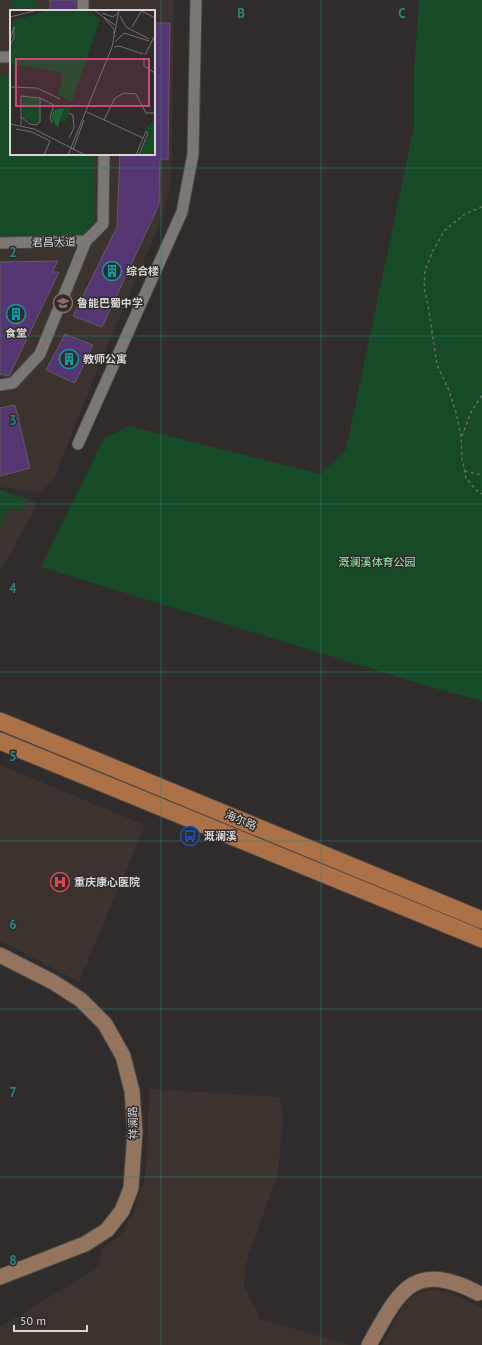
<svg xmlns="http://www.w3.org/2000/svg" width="482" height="1345" viewBox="0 0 482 1345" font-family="'PT Sans','Noto Sans SC',sans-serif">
<rect width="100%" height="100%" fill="#2f2c2b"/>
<g fill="#3c332f" fill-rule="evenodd">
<path d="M0,0H174L172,139L170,186L161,220L90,387L54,479L40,492L0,487ZM11,11H154V154H11Z"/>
<path d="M0,490L37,503L6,563L0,569Z"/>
<path d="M0,765L145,825L79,982L0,940Z"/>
<path d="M149,1089L279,1097L283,1116L278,1174L246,1262L244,1287L260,1319L350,1345H0V1327L99,1267L102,1248L120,1236L132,1217L144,1181L147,1155Z"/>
<path d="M435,1290L448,1292L482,1308V1345H382L399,1313L407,1301L415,1295L424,1291Z"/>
</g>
<g fill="#174a27">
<path d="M12,0H35V7L12,8Z"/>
<path d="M419,0H482V701L434,688L41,567L104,438L129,426L321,474L346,449L414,127V71Z"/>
<path d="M0,76H11V154H94V220L85,236L0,237Z"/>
<path d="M0,490L26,498L21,511L8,508L0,528Z"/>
</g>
<g fill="#553673" stroke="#5e5d60">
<rect x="50" y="0" width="26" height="11"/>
<path d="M154,23H170L168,159H160L159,205L102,327L73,316L117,227L120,154H154Z"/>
<path d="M58,261L52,272H59L9,376L0,374V262Z"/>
<path d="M65,334L93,345L75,383L46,370Z"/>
<path d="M15,405L30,468L0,476V408Z"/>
</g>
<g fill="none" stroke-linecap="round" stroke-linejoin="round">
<defs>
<g id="street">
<path d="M83,0V11"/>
<path d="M0,57H11"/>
<path d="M0,243L86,241L103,224L104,154"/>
<path d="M0,385L13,383L40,354L86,241"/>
<path d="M78,444L182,212L193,154L196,0"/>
</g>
<g id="secondary">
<path d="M0,955L53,982L81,1000L105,1024L123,1056L132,1091L135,1131L131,1188L122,1211L107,1230L85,1244L0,1277"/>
<path d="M369,1345C399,1292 412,1259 478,1293"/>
</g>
<g id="primary">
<path d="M0,721L482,920"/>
<path d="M0,741L482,939"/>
</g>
</defs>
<use href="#street" stroke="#494745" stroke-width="13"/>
<use href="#secondary" stroke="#494745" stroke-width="17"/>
<use href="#primary" stroke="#494745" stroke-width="19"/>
<g stroke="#6c6a69" stroke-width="1.5" stroke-dasharray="3 3" stroke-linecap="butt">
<path d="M482,207L465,214L444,231L433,251L425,270L424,288L428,305L437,365L448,388L456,412L461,437L462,458L466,478L476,490L482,494"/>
<path d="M462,436L471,412L482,395"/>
<path d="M465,471L482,475"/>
</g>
<use href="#street" stroke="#7b7775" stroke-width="11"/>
<use href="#secondary" stroke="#93745e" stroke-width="15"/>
<use href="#primary" stroke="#ac7147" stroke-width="17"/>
</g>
<path fill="none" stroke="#2d847d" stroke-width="1" stroke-opacity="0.55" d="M161,0V1345M321,0V1345M0,168H482M0,336H482M0,504H482M0,672H482M0,841H482M0,1009H482M0,1177H482"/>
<defs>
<symbol id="building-ring" viewBox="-11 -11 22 22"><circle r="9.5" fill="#2f2c2b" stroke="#0f9aa8" stroke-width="1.5"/><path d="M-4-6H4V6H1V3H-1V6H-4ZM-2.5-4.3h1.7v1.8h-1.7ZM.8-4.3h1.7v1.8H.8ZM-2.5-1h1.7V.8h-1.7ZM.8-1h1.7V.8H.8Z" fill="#0f9aa8"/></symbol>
<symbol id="school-ring" viewBox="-11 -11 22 22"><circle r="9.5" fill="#2f2c2b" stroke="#8d6e63" stroke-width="1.5"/><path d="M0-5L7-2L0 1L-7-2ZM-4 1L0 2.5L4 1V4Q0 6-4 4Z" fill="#8d6e63"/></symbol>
<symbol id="bus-ring" viewBox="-11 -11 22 22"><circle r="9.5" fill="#2f2c2b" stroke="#1a4fb4" stroke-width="1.5"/><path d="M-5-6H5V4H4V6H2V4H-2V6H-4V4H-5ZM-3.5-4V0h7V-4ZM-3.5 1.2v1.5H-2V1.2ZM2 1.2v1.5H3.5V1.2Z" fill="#1a4fb4"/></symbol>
<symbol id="hospital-ring" viewBox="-11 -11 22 22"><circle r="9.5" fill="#2f2c2b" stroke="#e0444e" stroke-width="1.5"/><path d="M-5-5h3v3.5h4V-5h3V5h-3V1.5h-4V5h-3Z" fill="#e0444e"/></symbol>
</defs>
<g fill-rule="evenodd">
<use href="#building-ring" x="101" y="260" width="22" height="22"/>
<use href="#school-ring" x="52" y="292" width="22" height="22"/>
<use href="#building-ring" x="5" y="303" width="22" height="22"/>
<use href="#building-ring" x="58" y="348" width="22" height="22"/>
<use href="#bus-ring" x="179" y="825" width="22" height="22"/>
<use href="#hospital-ring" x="49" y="871" width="22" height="22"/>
</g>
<g text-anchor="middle" stroke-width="3" stroke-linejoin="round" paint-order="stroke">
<g font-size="11" fill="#d8d6d5" stroke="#2f2c2b">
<text transform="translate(54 242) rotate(-1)" y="4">君昌大道</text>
<text transform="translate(241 820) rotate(23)" y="4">海尔路</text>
<text transform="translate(133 1123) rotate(-92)" y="4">祥澜路</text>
</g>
<g font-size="11" font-weight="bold" fill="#d8d6d5" stroke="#2f2c2b" text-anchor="start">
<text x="126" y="275">综合楼</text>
<text x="77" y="307">鲁能巴蜀中学</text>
<text x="16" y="337" text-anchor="middle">食堂</text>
<text x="83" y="363">教师公寓</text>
<text x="204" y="840">溉澜溪</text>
<text x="74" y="886">重庆康心医院</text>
</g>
<g font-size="11" fill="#90eea8" stroke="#2f2c2b">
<text x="377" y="566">溉澜溪体育公园</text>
</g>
</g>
<g transform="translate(10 10)">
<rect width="145" height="145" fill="#2f2c2b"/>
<path d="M39,0H76L90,9L62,92L48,84L53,65L50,62L0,54L3,11ZM13,87L29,88L30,112L26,114L13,108ZM55,94L61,98L56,112L50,110ZM145,110V145H130L139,123L134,119Z" fill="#174a27"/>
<path d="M54,98L50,110L48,118L41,107L44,100Z" fill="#1c6334"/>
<path fill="none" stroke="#73706f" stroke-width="1" d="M84,0L106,16M130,0L145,8M92,3L103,7L108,3M110,6L116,17L139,29M0,7L28,0M94,8L104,19V24M122,17L132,0M0,30L4,17V28L0,35M105,32L114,23L139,31M104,37L109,36L133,44M135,45L145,25M134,49V56L145,63M0,77L27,78L50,89M11,86L30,88V112L26,115L20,114L11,107M11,86V115M30,88L44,95L40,107L42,113M77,102L133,128M94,110L105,88L114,83L126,84L136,103H145M0,114L24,119L75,145M6,119L22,122L40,131L34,145M59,128L64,118L63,105L59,103M63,140L74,110M58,145L102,37L109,0M126,145L136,121L138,123L129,145"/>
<path fill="#c8487a" fill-opacity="0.15" stroke="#c8487a" stroke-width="2" d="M6,49H139V96H6Z"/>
<rect width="145" height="145" fill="none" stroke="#d8d6d5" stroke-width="2"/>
</g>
<g font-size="13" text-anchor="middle" font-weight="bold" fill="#2d847d" stroke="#2f2c2b" stroke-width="3" stroke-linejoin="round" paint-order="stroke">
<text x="241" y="18">B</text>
<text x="402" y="18">C</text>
<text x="13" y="257">2</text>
<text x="13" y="425">3</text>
<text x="13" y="593">4</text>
<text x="13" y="761">5</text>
<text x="13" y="929">6</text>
<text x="13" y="1097">7</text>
<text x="13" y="1265">8</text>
</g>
<path d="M14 1325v6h73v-6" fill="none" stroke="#d8d6d5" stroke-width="2"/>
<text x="20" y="1325" font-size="12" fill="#d8d6d5" stroke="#2f2c2b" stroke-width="3" paint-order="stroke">50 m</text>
</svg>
